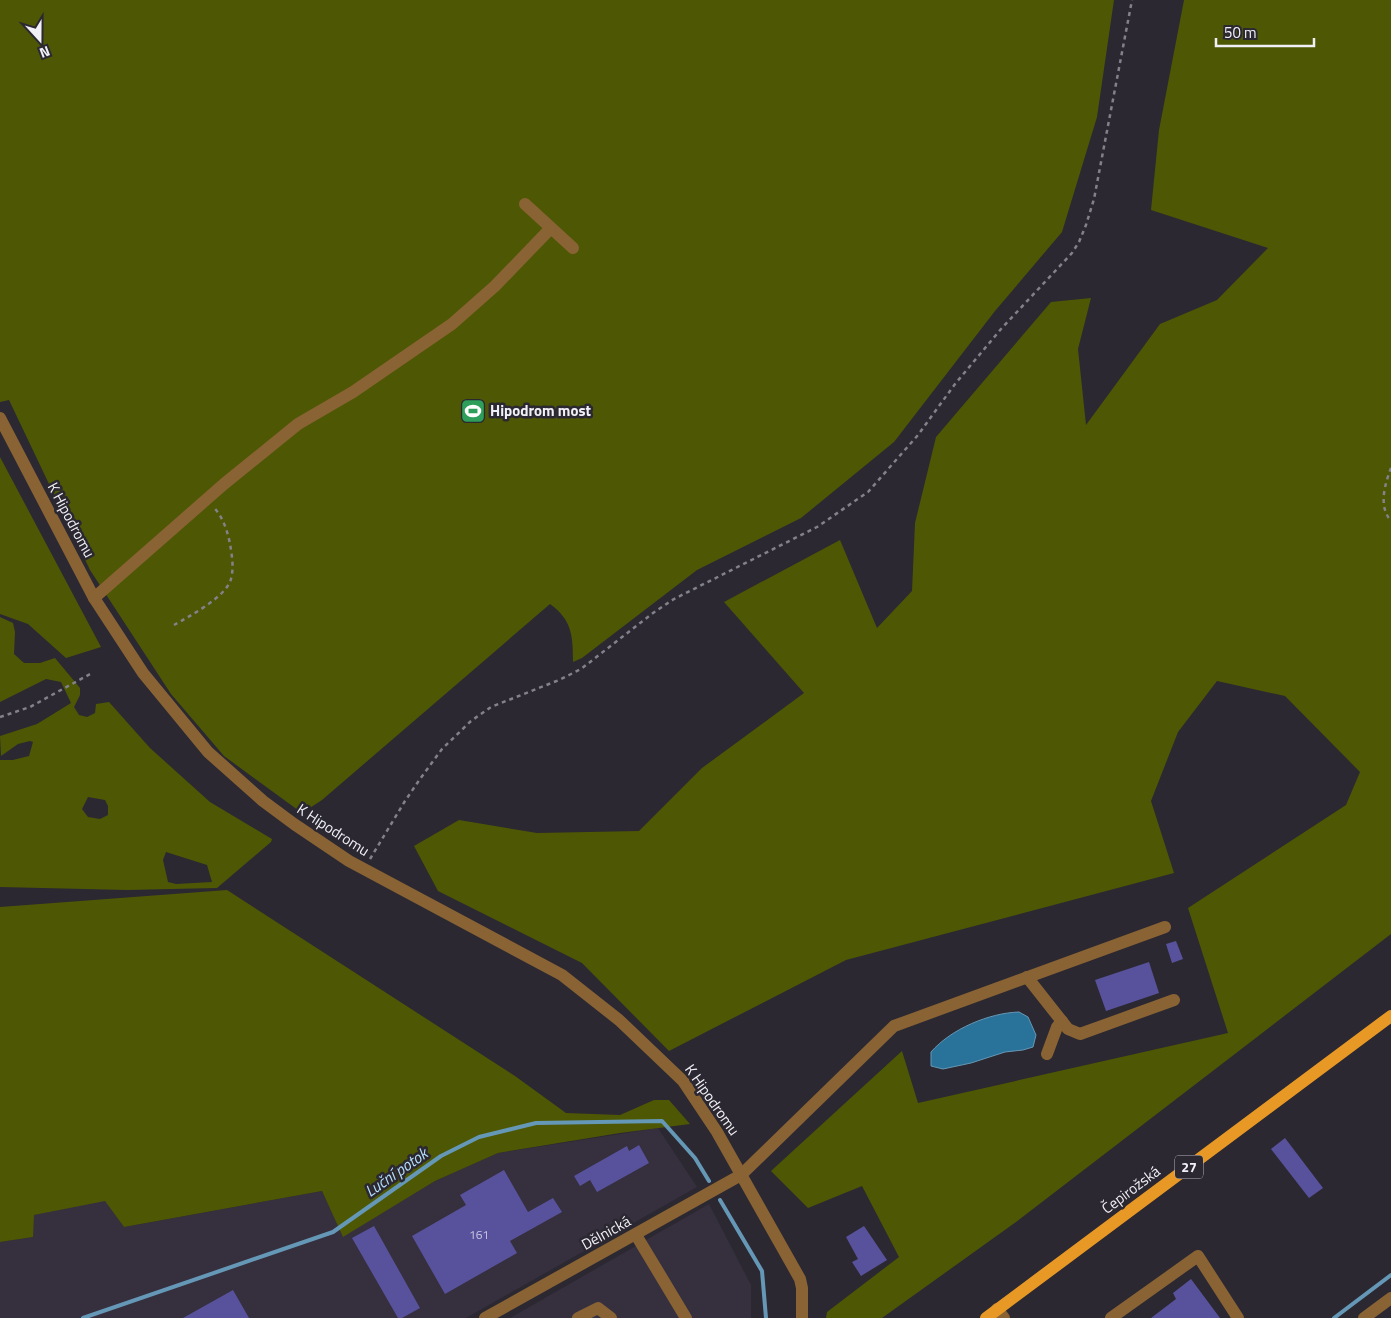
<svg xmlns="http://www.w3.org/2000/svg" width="1391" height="1318" viewBox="0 0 1391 1318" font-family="'Titillium Web',sans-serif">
<rect width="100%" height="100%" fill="#2b2831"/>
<g fill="#352f3e">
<path d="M658,1128L697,1187L466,1318H0V1242L33,1237V1215L105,1200L124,1227L322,1191L343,1236L435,1181L498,1153Z"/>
<path d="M709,1204L751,1285V1318H510Z"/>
</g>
<g fill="#4e5704" fill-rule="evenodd">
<path d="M0,0H1114L1097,117L1062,232L995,311L894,442L801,518L697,570L582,658L573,662C573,636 572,620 550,604L322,800L302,813L224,756L171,694L90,570L9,400L0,402Z"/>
<path d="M1184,0H1391V934L1016,1222L882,1318H826L827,1312L899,1257L862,1186L808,1208L771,1171L902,1051L918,1103L1228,1033L1188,908L1346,805L1360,772L1285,696L1217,681L1178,732L1151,801L1174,873L846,960L669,1051L582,963L438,891L414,846L459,820L537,833L639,831L702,768L804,693L724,602L840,540L877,628L912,591L915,523L936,437L1051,302L1091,298L1078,349L1086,425L1160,324L1217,300L1268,248L1151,210L1159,130Z"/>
<path d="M0,457L101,647L66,658L28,624L0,614Z"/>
<path d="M0,617L13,623L15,632L14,654L24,663H40L55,658L80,688V695L74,707L79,715L87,717L95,713L96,704L109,702L150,748L210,802L272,839L271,842L217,888L127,890L0,887V760H13L29,756L33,742L30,741L18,744L1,756L0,736L37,724L71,703L61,682L46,679L0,702ZM88,797L105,800L108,806V815L100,819L88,817L82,809ZM166,852L207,865L212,882L176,884L168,882L163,860Z"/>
<path d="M227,890L515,1076L566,1113L620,1115L654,1100H669L690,1124L620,1133L498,1153L435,1181L343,1237L322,1191L124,1227L105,1201L34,1215L33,1237L0,1242V907Z"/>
</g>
<path fill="#29729a" stroke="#6598b6" d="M1019,1012L1028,1017L1036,1035L1033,1047L1023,1050L1005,1052L971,1063L943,1069L931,1066V1052C951,1029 989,1013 1019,1012Z"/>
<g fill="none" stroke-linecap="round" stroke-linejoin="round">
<g stroke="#6598b6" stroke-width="4">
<path d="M720,1200L762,1271L766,1318"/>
<path d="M83,1318L333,1232L441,1156L479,1137L536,1123L662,1121L695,1158L709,1181"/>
<path d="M1334,1318L1391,1275"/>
</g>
</g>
<g fill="#58529d">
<path d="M1176,941L1183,959L1172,963L1166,944Z"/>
<path d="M1149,962L1159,993L1106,1011L1095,980Z"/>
<path d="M1285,1138L1323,1188L1309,1198L1271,1149Z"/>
<path d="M639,1145L649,1163L597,1192L590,1180L580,1186L574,1176L627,1146L629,1151Z"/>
<path d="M504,1170L528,1212L553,1198L562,1212L510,1241L517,1253L445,1294L412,1236L466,1205L460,1195Z"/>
<path d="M374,1226L420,1308L402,1318H398L352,1238Z"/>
<path d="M864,1226L887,1260L861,1276L852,1262L858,1259L846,1237Z"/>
<path d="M1191,1279L1220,1318H1151L1176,1299L1173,1293Z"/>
<path d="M233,1290L249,1318H183Z"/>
</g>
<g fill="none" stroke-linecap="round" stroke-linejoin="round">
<g stroke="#838189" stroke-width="2.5" stroke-dasharray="4 4" stroke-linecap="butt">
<path d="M1391,468C1385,484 1378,506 1391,521"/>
<path d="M174,625C190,616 226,597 231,579C234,568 232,555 230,544C228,533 223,517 215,509"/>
<path d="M0,717L30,707L92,673"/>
<path d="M370,859L405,801L420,779L442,749L471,721L491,707L559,680L581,669L653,613L674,599L817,527L868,492L918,435L955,384L1001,329L1072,253L1079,242L1086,225L1094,199L1132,0"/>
</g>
<g stroke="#896334" stroke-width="12">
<path d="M525,204L573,248"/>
<path d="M0,418L94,598L143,673L208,752L263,801L294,824L349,861L562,975L619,1020L683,1081L717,1132L800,1279L802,1288V1318"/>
<path d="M94,598L224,484L298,424L353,392L452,324L495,286L551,228"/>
<path d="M1027,977L1068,1029L1080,1034L1174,1000"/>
<path d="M1047,1054L1057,1027L1062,1021"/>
<path d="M636,1235L686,1318"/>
<path d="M997,1309L1004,1318"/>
<path d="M485,1318L741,1175L894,1026L1165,927"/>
<path d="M578,1318L598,1308L611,1318"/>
<path d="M1111,1318L1198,1256L1238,1318"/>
<path d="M1364,1318L1391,1298"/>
</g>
<path stroke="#e89925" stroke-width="12" d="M986,1318L1391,1016"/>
</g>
<defs>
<symbol id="stadium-square" viewBox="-11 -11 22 22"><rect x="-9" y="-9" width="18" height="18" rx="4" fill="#2e9e5b" stroke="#2b2831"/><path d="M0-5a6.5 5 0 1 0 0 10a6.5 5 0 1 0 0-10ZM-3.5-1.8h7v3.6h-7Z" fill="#fff"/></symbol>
</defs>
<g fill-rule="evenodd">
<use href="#stadium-square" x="459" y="397" width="28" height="28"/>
</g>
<g text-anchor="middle" stroke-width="5" stroke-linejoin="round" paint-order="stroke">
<g font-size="12" fill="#ccc8e0">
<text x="479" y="1239">161</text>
</g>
<rect fill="#2b2831" stroke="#b6b4bc" stroke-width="1" x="1175" y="1155.5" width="28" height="23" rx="4"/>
<g font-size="14" font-weight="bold" fill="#f2f0f7">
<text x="1189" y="1172">27</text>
</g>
<g font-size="15" font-weight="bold" fill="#f2f0f7" stroke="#2b2831" text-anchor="start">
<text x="490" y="416">Hipodrom most</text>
</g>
<g font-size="15" fill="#f2f0f7" stroke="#2b2831">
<text transform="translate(71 520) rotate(62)" y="5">K Hipodromu</text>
<text transform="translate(333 830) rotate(33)" y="5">K Hipodromu</text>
<text transform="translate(712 1100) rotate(55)" y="5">K Hipodromu</text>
<text transform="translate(1131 1190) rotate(-37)" y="5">Čepirožská</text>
<text transform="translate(606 1233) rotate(-29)" y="5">Dělnická</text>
</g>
<g font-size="16" font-style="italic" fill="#b4dffb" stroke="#2b2831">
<text transform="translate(396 1172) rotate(-35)" y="6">Luční potok</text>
</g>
</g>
<g transform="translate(40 40) rotate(159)" stroke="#2b2831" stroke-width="4" paint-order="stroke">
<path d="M0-4L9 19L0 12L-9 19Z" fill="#f2f0f7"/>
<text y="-8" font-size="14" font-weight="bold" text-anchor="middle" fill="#f2f0f7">N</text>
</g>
<path d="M1216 38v8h98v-8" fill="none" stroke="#f2f0f7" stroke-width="2.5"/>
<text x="1224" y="38" font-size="15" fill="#f2f0f7" stroke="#2b2831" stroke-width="4" paint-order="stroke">50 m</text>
</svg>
